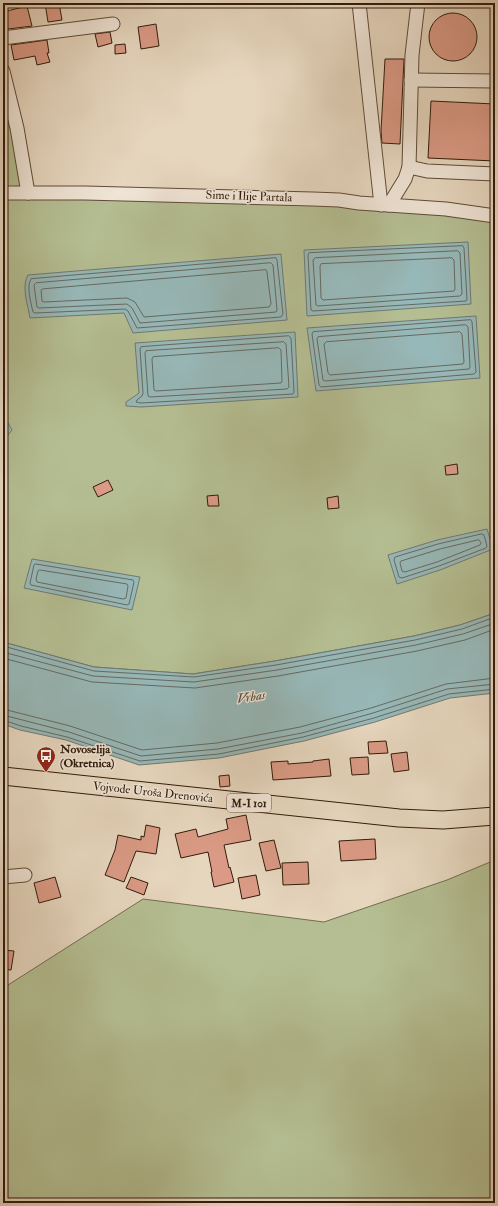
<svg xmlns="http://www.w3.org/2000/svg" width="498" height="1206" viewBox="0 0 498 1206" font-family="'IM FELL Double Pica',serif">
<rect width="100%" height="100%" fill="#e6d6be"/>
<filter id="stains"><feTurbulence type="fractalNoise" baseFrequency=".005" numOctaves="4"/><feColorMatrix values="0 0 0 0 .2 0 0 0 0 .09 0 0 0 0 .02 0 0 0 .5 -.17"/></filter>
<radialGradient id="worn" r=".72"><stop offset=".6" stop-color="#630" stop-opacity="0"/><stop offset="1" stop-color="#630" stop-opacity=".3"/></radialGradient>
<g fill="#b4be92" stroke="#746c4e">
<path d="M3,71L28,193L211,195L495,216V613L460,625L414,636L275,661L193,674L94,667L3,642Z"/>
<path d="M495,860V1203H3V980L8,985L143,899L324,922L447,880Z"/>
</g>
<g fill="#97b8b8" stroke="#6f7973">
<path d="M468,242L471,304L307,316L304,250Z"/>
<path d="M281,254L287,320L133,333L124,313L30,318C28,305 21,287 28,275Z"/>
<path d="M476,316L480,378L316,391L307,328Z"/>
<path d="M295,332L298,397L141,407L126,406V402L139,393L135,343Z"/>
<path d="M3,414L12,430L3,441Z"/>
<path d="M487,529L493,549L440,570L397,584L388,555L437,540Z"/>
<path d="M32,559L140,577L132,610L24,588Z"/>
<path d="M495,613V693L450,698L375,722L304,741L219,758L139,765L66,740L20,730L3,724V642L94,667L193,674L275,661L414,636L460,625Z"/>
</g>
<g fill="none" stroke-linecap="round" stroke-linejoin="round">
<g stroke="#656a62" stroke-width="1">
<path d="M463,246L464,248L467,299L466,301L313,311L311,310L308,255L309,253Z"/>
<path d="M458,251L460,253L462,294L460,296L318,306L316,305L313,260L315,258Z"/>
<path d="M276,258L277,260L283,314L281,317L137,328L128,311L125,309L35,313L33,312C31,303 26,286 31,279Z"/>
<path d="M452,258L454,260L455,289L454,291L323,300L321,298L320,266L321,264Z"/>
<path d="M271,263L273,265L277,310L276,312L140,323L132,308L127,304L39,308L37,307L34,285L36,283Z"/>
<path d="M266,270L267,272L271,304L269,307L144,317L135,302L127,298L44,302L42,301L41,290L43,289Z"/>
<path d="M471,320L472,322L476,372L474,374L321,387L319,385L312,334L313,332Z"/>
<path d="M466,325L468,327L470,367L469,369L325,381L323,380L317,339L318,337Z"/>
<path d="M460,332L462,334L464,362L463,364L330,375L328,373L324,344L326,342Z"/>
<path d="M289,336L291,338L294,392L293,394L141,403L136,402L137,400L142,396L143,393L140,349L141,347Z"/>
<path d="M284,342L286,344L289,387L287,389L150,397L148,396L145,353L146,351Z"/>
<path d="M279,348L281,350L282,381L281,383L156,391L154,390L152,359L153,357Z"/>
<path d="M482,534L484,535L487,546L486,548L439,566L402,578L399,577L394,560L395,557L438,544Z"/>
<path d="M479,540L481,543L480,545L437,562L405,572L402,571L400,563L401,561L440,549Z"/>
<path d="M36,564L133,580L134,582L129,604L127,605L31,585L30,583L34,565Z"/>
<path d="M40,570L127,584L128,586L126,598L123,599L37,582L36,579L38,571Z"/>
<path d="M3,646L94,671L194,677L276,665L415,640L462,629L495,617"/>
<path d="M3,652L93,676L194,682L277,670L416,645L463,634L495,623"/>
<path d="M3,658L92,682L195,688L278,676L417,651L465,640L495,629"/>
<path d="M3,709L70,726L142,750L217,743L300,727L371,708L446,684L495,678"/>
<path d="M3,715L69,732L141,756L218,749L302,733L373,713L447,689L495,684"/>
<path d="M3,720L21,726L67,737L140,761L219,754L303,737L374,718L449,694L495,689"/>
</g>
</g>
<g fill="#da9a85" stroke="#331b0b">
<path d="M45,3H59L62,20L48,22Z"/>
<path d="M27,6L32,26L8,29L7,26L3,27V12Z"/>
<circle cx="453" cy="37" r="24"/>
<path d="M156,24L159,46L141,49L138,27Z"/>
<path d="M110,32L112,43L98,47L95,34Z"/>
<path d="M47,40L49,53H47L50,62L37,65L35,56L14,60L11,45Z"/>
<path d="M125,44L126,53L115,54V45Z"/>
<path d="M385,59H404L400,144L382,143L381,131Z"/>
<path d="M431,101L495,104V161L428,158Z"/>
<path d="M457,464L458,474L446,475L445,466Z"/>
<path d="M108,480L113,490L98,497L93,487Z"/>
<path d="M218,495L219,506H208L207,496Z"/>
<path d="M338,496L339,508L328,509L327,498Z"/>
<path d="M386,741L388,753L369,754L368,742Z"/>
<path d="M407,752L409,770L394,772L391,754Z"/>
<path d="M368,757L369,774L352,775L350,758Z"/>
<path d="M329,759L331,776L273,780L271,762L288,761V764L313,762V761Z"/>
<path d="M229,775L230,786L220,787L219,776Z"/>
<path d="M246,815L251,840L224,845L229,868L230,867L234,882L214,887L211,872H212L208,852L181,858L175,834L196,829L198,837L228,829L226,819Z"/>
<path d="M146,825L160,828L156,854L136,851L124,882L105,875L115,850L118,835L141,840V836L144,837Z"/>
<path d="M375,839L376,859L341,861L339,841Z"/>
<path d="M274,840L281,868L266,871L259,843Z"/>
<path d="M308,862L309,884L283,885L282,863Z"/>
<path d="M256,875L260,895L242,899L238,878Z"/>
<path d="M55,877L61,897L39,903L34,883Z"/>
<path d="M131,877L148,883L144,895L126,888Z"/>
<path d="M3,950L14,951L11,970L3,969Z"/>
</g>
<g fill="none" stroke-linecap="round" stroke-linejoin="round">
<defs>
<g id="minor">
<path d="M359,3L381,205"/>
<path d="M3,38L113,24"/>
<path d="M3,71L17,128L28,193"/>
<path d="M411,80L495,81"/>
<path d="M409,167L427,171L495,174"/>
<path d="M3,193H85L313,199L339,200L359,203L446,209L495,216"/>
<path d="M389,205L405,179L409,167L412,55L418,3"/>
<path d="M3,877L25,875"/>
</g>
<path id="major" d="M3,776L399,818L443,820L495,816"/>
</defs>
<use href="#minor" stroke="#604a38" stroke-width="15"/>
<use href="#major" stroke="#331b0b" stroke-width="19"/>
<use href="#minor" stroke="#efe4d5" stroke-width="13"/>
<use href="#major" stroke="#e6d6be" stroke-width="17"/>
</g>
<defs>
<symbol id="bus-pin" viewBox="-11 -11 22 30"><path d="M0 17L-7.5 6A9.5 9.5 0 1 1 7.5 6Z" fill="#8f2418" stroke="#efe4d5"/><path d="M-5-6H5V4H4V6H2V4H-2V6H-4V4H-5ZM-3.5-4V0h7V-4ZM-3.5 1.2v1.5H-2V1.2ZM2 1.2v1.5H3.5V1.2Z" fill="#fff"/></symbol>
</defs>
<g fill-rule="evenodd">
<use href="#bus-pin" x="35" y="745" width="22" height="30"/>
</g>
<g text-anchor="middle" stroke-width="3" stroke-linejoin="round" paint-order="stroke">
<rect fill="#efe4d5" stroke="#6b5748" stroke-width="1" x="227" y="794" width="44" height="18" rx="3"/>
<g font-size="11" font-weight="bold" fill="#331b0b">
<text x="249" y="807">M-I 101</text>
</g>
<g font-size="12" fill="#331b0b" stroke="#efe4d5">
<text transform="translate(249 196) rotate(2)" y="4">Sime i Ilije Partala</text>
<text transform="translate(153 792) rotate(6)" y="4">Vojvode Uroša Drenovića</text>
</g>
<g font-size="12" font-weight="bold" fill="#331b0b" stroke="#efe4d5" text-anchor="start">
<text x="60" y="753">Novoselija<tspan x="60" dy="14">(Okretnica)</tspan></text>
</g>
<g font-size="13" font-style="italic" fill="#514a3f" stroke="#efe4d5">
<text transform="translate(251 696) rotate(-9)" y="5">Vrbas</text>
</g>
</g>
<rect width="498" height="1206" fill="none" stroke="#e6d6be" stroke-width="16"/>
<rect x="4" y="4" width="490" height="1198" fill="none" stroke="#331b0b" stroke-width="2"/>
<rect x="8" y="8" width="482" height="1190" fill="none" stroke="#331b0b"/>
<rect width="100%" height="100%" filter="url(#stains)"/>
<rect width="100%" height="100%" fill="url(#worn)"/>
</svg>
